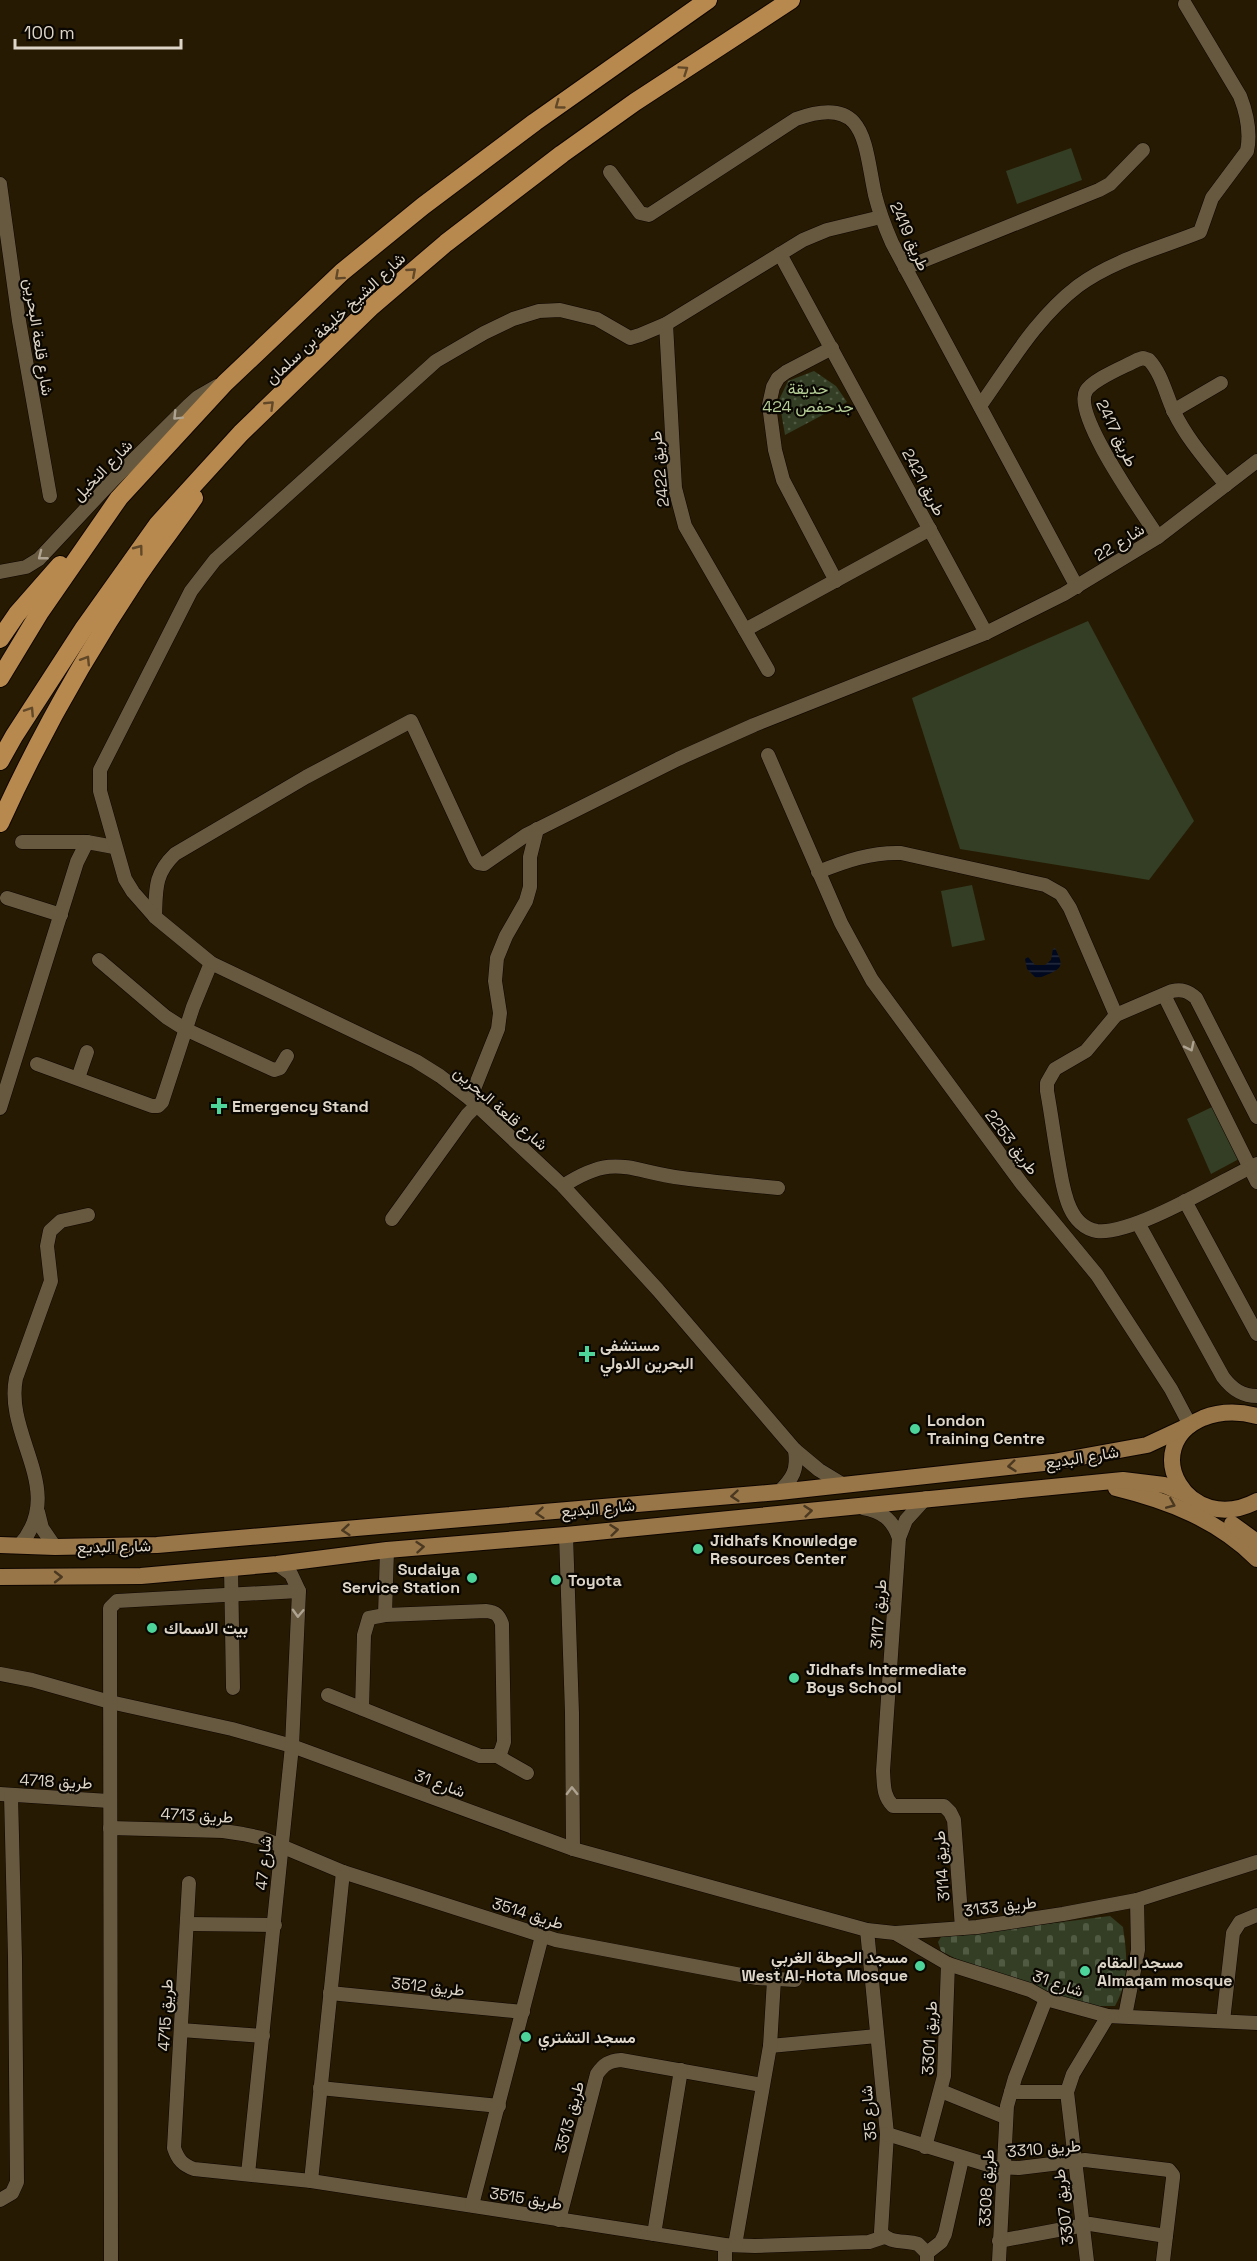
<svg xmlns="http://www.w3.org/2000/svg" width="1257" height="2261" viewBox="0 0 1257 2261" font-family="'Space Grotesk',Vazirmatn,sans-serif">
<defs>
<pattern id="green-dots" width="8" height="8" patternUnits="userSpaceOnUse" patternTransform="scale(1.5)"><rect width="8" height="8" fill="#333e24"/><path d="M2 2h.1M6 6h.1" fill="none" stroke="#505942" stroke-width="1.8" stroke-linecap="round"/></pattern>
<pattern id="cemetery-stones" width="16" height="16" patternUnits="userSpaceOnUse" patternTransform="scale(1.5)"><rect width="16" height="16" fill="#333e24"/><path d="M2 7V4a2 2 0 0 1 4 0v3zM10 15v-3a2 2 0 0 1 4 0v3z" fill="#505942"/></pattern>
<pattern id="water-rules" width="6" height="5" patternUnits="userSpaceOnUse" patternTransform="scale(1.5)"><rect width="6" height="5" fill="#010920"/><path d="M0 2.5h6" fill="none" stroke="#262c3f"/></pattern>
</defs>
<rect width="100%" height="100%" fill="#261a02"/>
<path fill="url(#green-dots)" d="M814,371L836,386L847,402L785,435L779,400L788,381Z"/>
<path fill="url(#cemetery-stones)" d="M1110,1916L1123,1927C1127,1956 1130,1979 1115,2006H1090L966,1964L941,1951L938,1942L941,1937Z"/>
<g fill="#333e24">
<path d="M1071,148L1082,180L1017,204L1006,171Z"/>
<path d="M1088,621L1194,821L1149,880L960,849L912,698Z"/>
<path d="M972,885L985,940L952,947L941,891Z"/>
<path d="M1212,1107L1239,1159L1211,1174L1187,1119Z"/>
</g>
<path fill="url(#water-rules)" d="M1055,948C1062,963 1065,967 1049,974C1043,976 1042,978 1035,977L1027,969L1025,959L1028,957L1035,965H1045L1051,960L1053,949Z"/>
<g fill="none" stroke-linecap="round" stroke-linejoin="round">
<defs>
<g id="minor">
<path d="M610,172L640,213L649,215L796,119C867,93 864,144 875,195C879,211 885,227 892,243L1077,587"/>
<path d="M0,184L19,321L50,496"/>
<path d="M780,254L986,633"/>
<path d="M905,268L1099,190L1110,184L1143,150"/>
<path d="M666,324L675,488L685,526L768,670"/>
<path d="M832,348L786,372L778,378L773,387L769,405L775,450L783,480L836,581"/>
<path d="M980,406C1010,364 1036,318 1078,286C1113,260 1160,248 1200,232L1212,198L1247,151C1251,132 1247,114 1240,96L1185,4"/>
<path d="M1173,411L1221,383"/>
<path d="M1158,537C1143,513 1072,415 1086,391C1093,379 1124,367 1137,360L1143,358L1149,360C1162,374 1166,395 1174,412C1187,439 1207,461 1226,485"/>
<path d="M0,572L26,567L39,559L113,480L188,406L198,397L217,386"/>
<path d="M745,630L930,529"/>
<path d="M768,755L841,923L872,980L1022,1184L1097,1275L1171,1389L1190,1425"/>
<path d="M22,842H87L114,847"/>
<path d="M818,872C846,861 871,852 901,853L1045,885L1061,894L1070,908L1116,1015"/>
<path d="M7,898L61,915"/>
<path d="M155,917C156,890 154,874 175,854L306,777L411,721L475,859L478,863L484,864L526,835L678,759L754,725L986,633L1064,594L1158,537L1257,461"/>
<path d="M99,960L166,1017L185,1029L274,1070L280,1068L287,1056"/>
<path d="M1164,995L1257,1182"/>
<path d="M37,1064L152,1106H158L162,1102L193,1007L211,963"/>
<path d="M78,1078L87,1052"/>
<path d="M470,1099L498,1029L500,1013L495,981L497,958L506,936L526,901L530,887V857L537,829"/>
<path d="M0,1108L77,862L87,842"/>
<path d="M1257,1117L1196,998C1188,991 1182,989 1172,991L1116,1015L1086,1051L1055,1069L1047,1083V1091C1051,1113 1054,1136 1058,1159C1061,1175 1063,1193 1070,1208C1075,1219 1084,1229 1097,1231C1134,1235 1221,1181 1257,1164"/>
<path d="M563,1186C615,1152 628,1171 682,1178C714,1182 746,1185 778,1188"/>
<path d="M1185,1201L1257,1334"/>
<path d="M392,1219L467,1115L477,1105"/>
<path d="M1138,1223L1223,1377C1232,1389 1242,1396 1257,1396"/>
<path d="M842,1484L819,1470L795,1450L658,1290L563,1186L470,1099L440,1076L416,1061L211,963L155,917L133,892L125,879L100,791V770L191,591L215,560L436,361L484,333L513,319L539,311L560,310L597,319L630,338L640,335L666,324L803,240L827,230L881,217"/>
<path d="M779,1492C793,1478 798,1470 795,1450"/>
<path d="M863,1508C882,1511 893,1520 899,1538L883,1771C884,1785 883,1796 893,1806H944L950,1812L954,1820L962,1928"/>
<path d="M38,1512L42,1528L55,1547"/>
<path d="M566,1535L572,1713L573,1849"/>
<path d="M899,1538L906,1520L926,1498"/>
<path d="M19,1546C68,1491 4,1437 16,1378L51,1281L47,1246L50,1231L61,1221L88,1215"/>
<path d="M231,1567L233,1688"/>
<path d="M385,1615L387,1550"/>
<path d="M0,1674L32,1680L110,1702L232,1729L292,1746L573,1849L867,1930L895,1933L977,1927L1063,1914L1137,1900L1257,1862"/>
<path d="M328,1695L480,1756H497L501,1751L504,1742L502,1624C499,1615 496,1612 486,1611L385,1615L369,1618L364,1635L362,1709"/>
<path d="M497,1756L527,1773"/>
<path d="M0,1794L109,1801"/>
<path d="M110,1828L223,1831L243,1834L262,1838L343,1872L556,1940L757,1978L795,1980"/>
<path d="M189,1883L174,2148C178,2160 183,2165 194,2169L311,2181L725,2245L755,2246L869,2242L884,2237"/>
<path d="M187,1924L275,1925"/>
<path d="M867,1930L887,2134L881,2232C888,2244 906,2240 918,2244L927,2253V2261"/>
<path d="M895,1933L948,1964L1030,1990L1046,1999L1108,2016L1257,2023"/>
<path d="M330,1993L523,2012"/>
<path d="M1125,2016L1138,1950L1137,1900"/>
<path d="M1223,2021L1233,1933L1240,1922L1257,1915"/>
<path d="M181,2030L263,2036"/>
<path d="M770,2046L877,2036"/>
<path d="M320,2088L499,2106"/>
<path d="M941,2091L1005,2117"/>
<path d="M1011,2092H1067"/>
<path d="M887,2134L995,2167L1019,2168L1085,2160L1169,2170L1173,2175V2178L1163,2261"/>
<path d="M925,2147L944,2076L948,1964"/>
<path d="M248,2174L292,1746L299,1591L291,1574L277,1564"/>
<path d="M311,2181L343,1872"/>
<path d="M0,2200L12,2193L17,2182L15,1958L11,1795"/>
<path d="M472,2205L542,1936"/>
<path d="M559,2220L597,2074C604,2064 609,2061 621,2060L762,2085"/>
<path d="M654,2234L681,2070"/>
<path d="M999,2241L1090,2224L1166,2236"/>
<path d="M735,2245L770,2046L774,1980"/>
<path d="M927,2253L941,2242L945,2234L962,2159"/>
<path d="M111,2261L110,1608L117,1601L299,1591"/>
<path d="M725,2261V2245"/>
<path d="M999,2261L1007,2106L1015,2078L1046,1999"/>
<path d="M1087,2261L1067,2092L1073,2074L1108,2016"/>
</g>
<g id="major">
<path d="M1257,1416C1238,1411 1221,1411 1203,1418C1137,1446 1187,1538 1257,1501"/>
<path d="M1116,1488C1169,1501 1218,1520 1257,1559"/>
<path d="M1232,1524L1257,1542"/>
<path d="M0,1545L55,1547L157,1545L779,1492L1053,1462L1147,1445L1190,1425"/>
<path d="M0,1577L141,1576L277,1564L387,1550L566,1535L1123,1480L1164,1485L1185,1494"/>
</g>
<g id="highway">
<path d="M0,639L17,614L60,565"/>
<path d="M0,678L40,612L119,498L225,383L342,272L423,206L535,122L708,0"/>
<path d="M0,761L14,736L84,628L158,524L241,433L370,308L446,243L562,154L635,102L791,0"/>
<path d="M0,823C39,737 86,654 138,576C156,549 176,524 194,498"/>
</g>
</defs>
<use href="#minor" stroke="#0e0500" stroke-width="15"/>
<use href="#major" stroke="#0e0500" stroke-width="18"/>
<use href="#highway" stroke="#0e0500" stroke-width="20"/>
<use href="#minor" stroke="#67593f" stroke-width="14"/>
<use href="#major" stroke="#987648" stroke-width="16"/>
<use href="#highway" stroke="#b8894e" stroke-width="18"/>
</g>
<defs><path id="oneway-chevron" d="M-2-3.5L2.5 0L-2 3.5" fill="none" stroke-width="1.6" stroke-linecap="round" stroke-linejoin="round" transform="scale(1.5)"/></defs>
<g stroke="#614828">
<use href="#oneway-chevron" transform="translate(684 70) rotate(-34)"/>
<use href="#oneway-chevron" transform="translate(559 105) rotate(144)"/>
<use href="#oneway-chevron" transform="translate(412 272) rotate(-41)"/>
<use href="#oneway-chevron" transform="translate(339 276) rotate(138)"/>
<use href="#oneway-chevron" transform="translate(270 405) rotate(-44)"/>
<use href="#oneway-chevron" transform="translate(139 549) rotate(-53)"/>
<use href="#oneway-chevron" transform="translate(86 660) rotate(-58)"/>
<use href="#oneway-chevron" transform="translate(30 711) rotate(-57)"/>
</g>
<g stroke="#aea391">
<use href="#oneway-chevron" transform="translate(177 416) rotate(135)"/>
<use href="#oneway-chevron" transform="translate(42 556) rotate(142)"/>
<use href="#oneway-chevron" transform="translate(1190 1047) rotate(64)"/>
<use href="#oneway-chevron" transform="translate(298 1613) rotate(92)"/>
<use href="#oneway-chevron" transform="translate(572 1791) rotate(-91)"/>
</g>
<g stroke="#4a3821">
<use href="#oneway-chevron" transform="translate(1012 1466) rotate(174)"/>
<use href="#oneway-chevron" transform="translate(735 1496) rotate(175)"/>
<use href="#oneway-chevron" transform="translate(1171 1504) rotate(23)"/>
<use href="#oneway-chevron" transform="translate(808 1511) rotate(-6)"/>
<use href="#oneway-chevron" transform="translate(540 1513) rotate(175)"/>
<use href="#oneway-chevron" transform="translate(346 1530) rotate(175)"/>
<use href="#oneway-chevron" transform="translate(614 1530) rotate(-6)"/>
<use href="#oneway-chevron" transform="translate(420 1547) rotate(-5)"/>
<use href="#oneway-chevron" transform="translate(58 1577)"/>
</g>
<g fill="#4cd49b" stroke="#0a0601" stroke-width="2">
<path d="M216 1097h6v6h6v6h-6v6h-6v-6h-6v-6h6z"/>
<path d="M584 1345h6v6h6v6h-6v6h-6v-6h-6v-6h6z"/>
<circle cx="915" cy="1429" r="6"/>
<circle cx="698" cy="1549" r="6"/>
<circle cx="472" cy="1578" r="6"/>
<circle cx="556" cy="1580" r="6"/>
<circle cx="152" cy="1628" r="6"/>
<circle cx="794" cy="1678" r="6"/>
<circle cx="920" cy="1966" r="6"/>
<circle cx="1085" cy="1971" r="6"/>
<circle cx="526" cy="2037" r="6"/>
</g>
<g text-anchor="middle" stroke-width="4.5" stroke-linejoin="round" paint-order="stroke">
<g font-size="16" fill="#ddd5c7" stroke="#0a0601">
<text transform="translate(910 236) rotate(66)" y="6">طريق 2419</text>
<text transform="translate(335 318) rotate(-43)" y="6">شارع الشيخ خليفة بن سلمان</text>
<text transform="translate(39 337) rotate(81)" y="6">شارع قلعة البحرين</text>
<text transform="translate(1117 433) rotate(64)" y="6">طريق 2417</text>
<text transform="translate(659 469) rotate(-96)" y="6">طريق 2422</text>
<text transform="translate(102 470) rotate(-46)" y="6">شارع النخيل</text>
<text transform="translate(924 482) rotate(62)" y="6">طريق 2421</text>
<text transform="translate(1119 542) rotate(-32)" y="6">شارع 22</text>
<text transform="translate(501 1108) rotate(41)" y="6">شارع قلعة البحرين</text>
<text transform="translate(1012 1142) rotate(53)" y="6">طريق 2253</text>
<text transform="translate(1082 1457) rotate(-9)" y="6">شارع البديع</text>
<text transform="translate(598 1508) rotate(-5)" y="6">شارع البديع</text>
<text transform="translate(114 1546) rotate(-1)" y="6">شارع البديع</text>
<text transform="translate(878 1614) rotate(-86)" y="6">طريق 3117</text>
<text transform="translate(56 1781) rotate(3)" y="6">طريق 4718</text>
<text transform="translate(440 1783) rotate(20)" y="6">شارع 31</text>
<text transform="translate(197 1815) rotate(3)" y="6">طريق 4713</text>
<text transform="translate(263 1863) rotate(-85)" y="6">شارع 47</text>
<text transform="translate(941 1866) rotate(-94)" y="6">طريق 3114</text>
<text transform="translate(1000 1906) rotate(-7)" y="6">طريق 3133</text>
<text transform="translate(528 1913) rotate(17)" y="6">طريق 3514</text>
<text transform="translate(1058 1983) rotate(19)" y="6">شارع 31</text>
<text transform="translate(428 1986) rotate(6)" y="6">طريق 3512</text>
<text transform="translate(165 2015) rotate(-87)" y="6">طريق 4715</text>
<text transform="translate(929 2038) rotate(-87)" y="6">طريق 3301</text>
<text transform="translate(868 2113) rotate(-95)" y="6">شارع 35</text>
<text transform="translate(569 2117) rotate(-75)" y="6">طريق 3513</text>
<text transform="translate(1044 2148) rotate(-5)" y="6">طريق 3310</text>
<text transform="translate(986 2188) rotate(-87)" y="6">طريق 3308</text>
<text transform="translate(526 2198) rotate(9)" y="6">طريق 3515</text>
<text transform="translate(1063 2207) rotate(-97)" y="6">طريق 3307</text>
</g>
<g font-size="16" fill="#b4ce95" stroke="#0a0601">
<text x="808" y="394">حديقة<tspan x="808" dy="18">جدحفص 424</tspan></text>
</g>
<g font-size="16" font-weight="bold" fill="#ddd5c7" stroke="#0a0601" text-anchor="start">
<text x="232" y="1112">Emergency Stand</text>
<text x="600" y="1351">مستشفى<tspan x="600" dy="18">البحرين الدولي</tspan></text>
<text x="927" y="1426">London<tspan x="927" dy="18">Training Centre</tspan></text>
<text x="710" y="1546">Jidhafs Knowledge<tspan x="710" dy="18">Resources Center</tspan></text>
<text x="460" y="1575" text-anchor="end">Sudaiya<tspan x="460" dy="18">Service Station</tspan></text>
<text x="568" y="1586">Toyota</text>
<text x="164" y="1634">بيت الاسماك</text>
<text x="806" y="1675">Jidhafs Intermediate<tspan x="806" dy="18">Boys School</tspan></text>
<text x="908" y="1963" text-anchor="end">مسجد الحوطة الغربي<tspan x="908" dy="18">West Al-Hota Mosque</tspan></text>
<text x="1097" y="1968">مسجد المقام<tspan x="1097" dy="18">Almaqam mosque</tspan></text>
<text x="538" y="2043">مسجد التشتري</text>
</g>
</g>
<path d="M15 39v9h166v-9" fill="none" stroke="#ddd5c7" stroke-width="3"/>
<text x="24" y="39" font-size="18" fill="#ddd5c7" stroke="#0a0601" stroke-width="4.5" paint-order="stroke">100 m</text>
</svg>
